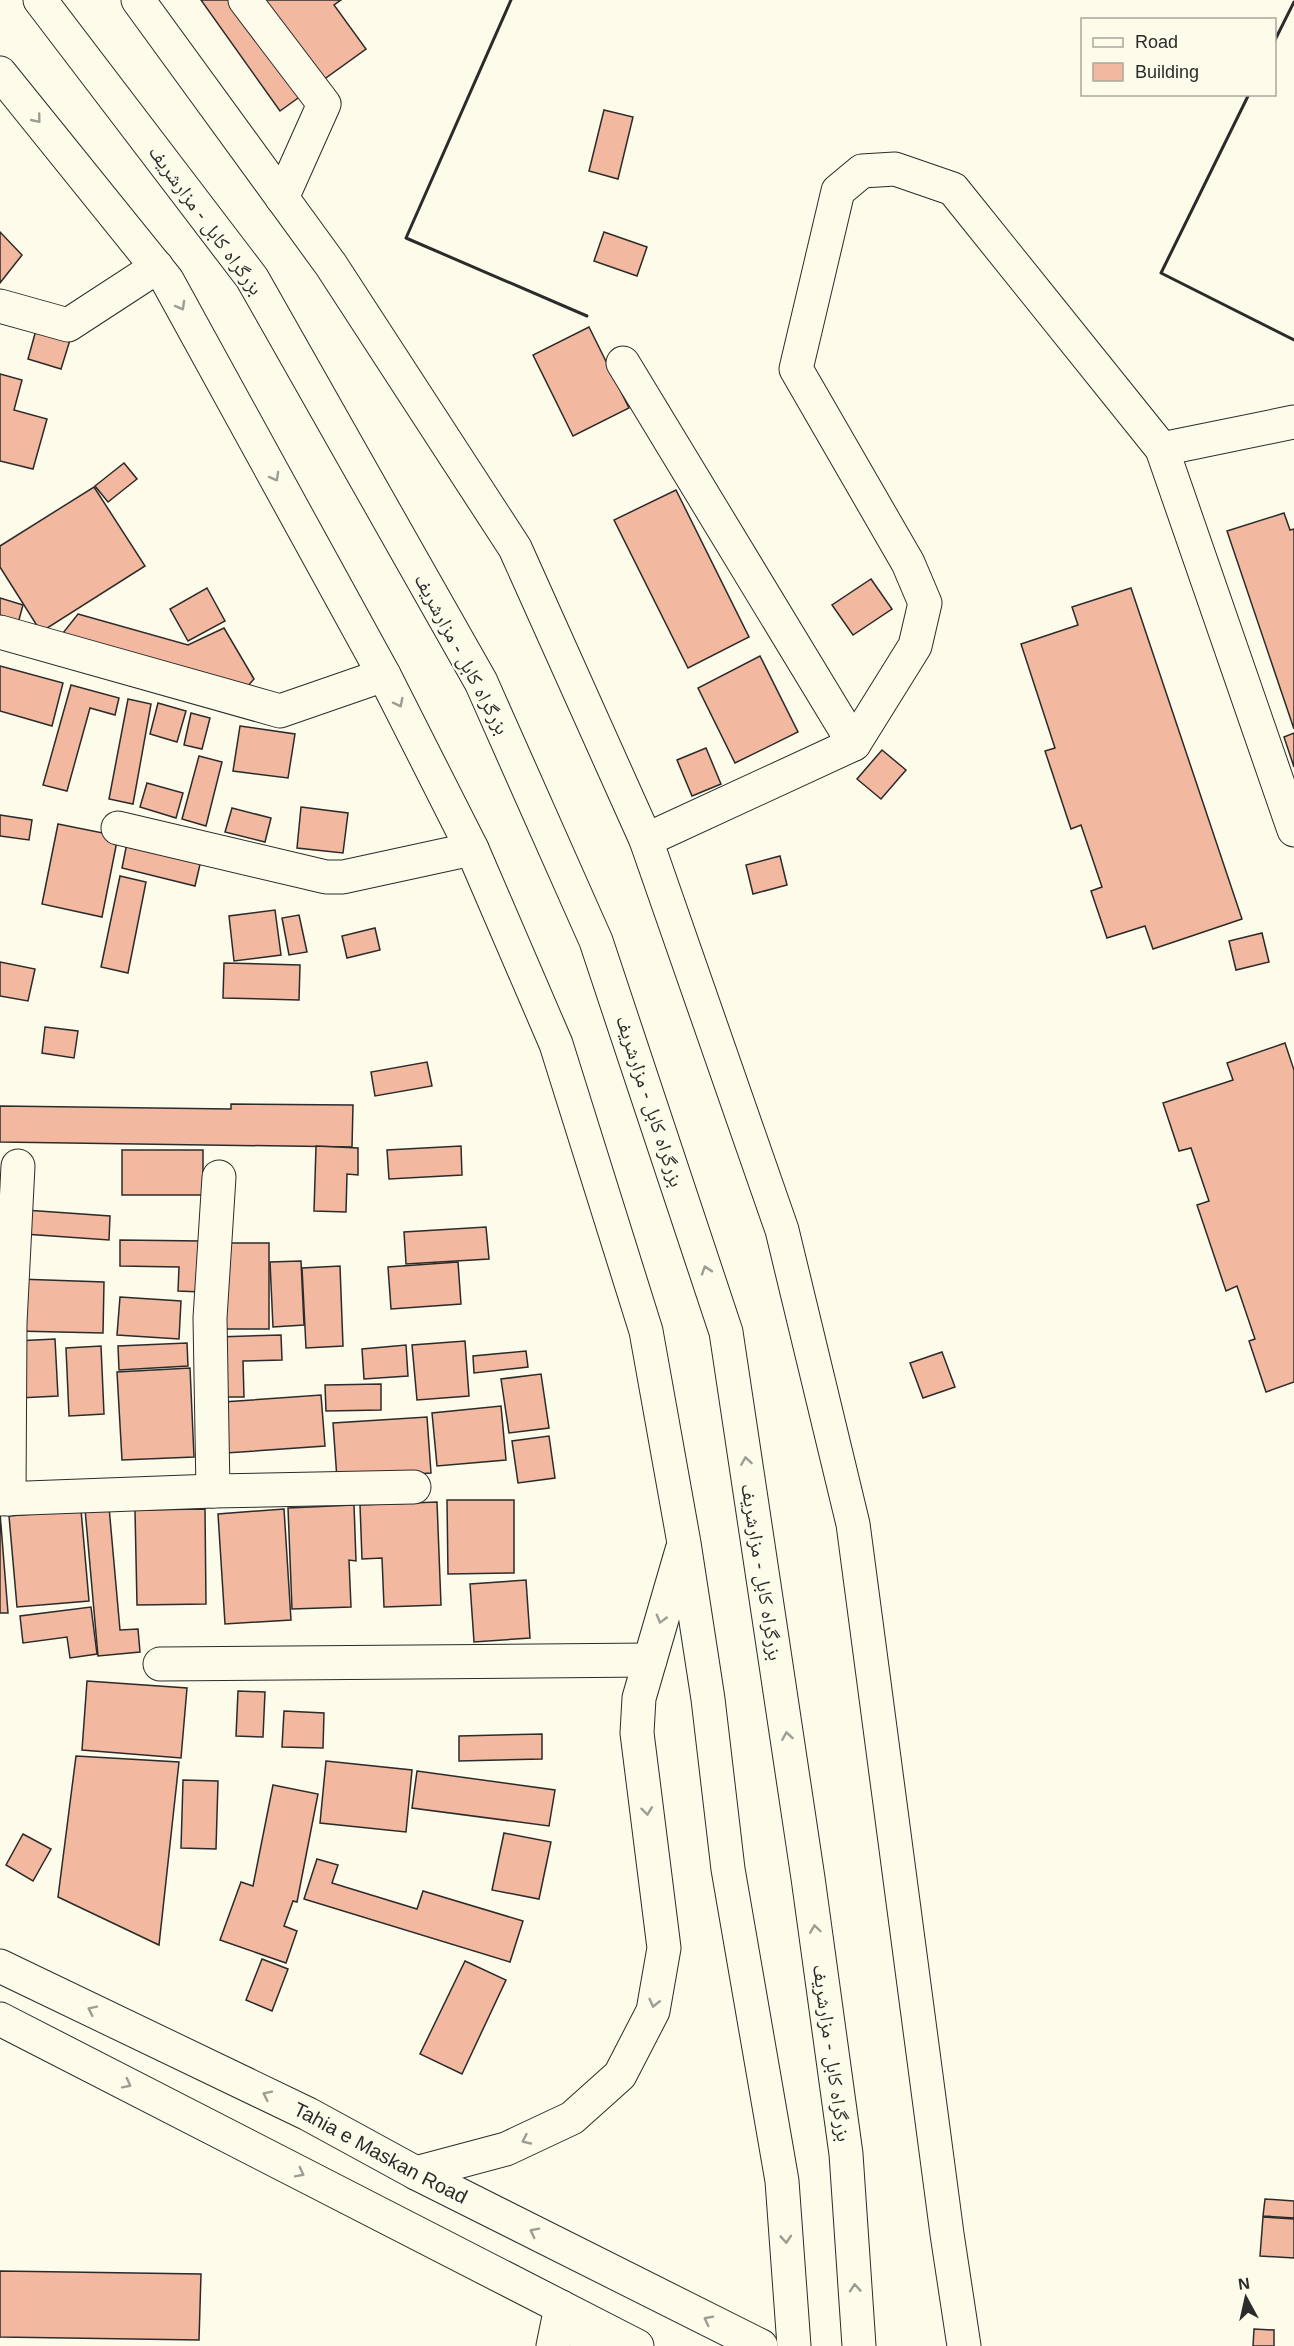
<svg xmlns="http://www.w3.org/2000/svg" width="1294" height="2346" viewBox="0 0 1294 2346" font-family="Arial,'Noto Naskh Arabic',sans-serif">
<rect width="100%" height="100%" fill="#fdfbea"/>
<g fill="#f2b8a0" stroke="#2b2b2b" stroke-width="1.5">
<path d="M201,0H341L334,5L366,49L280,111Z"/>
<path d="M604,110L633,117L618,179L589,171Z"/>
<path d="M0,232L22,255L0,283Z"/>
<path d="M604,232L647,247L637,276L594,261Z"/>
<path d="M589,327L629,408L573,436L533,355Z"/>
<path d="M36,330L70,340L61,369L28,359Z"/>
<path d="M0,374L22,380L14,410L47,419L33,469L0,461Z"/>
<path d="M124,463L137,479L108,502L95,486Z"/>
<path d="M94,487L145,566L41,632L0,567V546Z"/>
<path d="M676,490L749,637L688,668L614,520Z"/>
<path d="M1284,513L1290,530L1294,529V729L1227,531Z"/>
<path d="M871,579L892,609L853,635L832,605Z"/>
<path d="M207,588L225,621L188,641L170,609Z"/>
<path d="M1131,588L1242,919L1153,949L1145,926L1107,938L1091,891L1102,887L1081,825L1071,829L1045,751L1055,748L1021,644L1078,625L1072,607Z"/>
<path d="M0,598L23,605L17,627L0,622Z"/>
<path d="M78,614L188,645L224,628L254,679L246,688L59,638Z"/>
<path d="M760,656L798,732L735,763L698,688Z"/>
<path d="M0,666L63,683L52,726L0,711Z"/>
<path d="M71,685L119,698L115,715L90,708L67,791L43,785Z"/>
<path d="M128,699L151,704L133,804L109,799Z"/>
<path d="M158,703L186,711L177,742L150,734Z"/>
<path d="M191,713L210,718L202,749L184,745Z"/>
<path d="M240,726L295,734L288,778L233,771Z"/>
<path d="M1294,733V767L1284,737Z"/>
<path d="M706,748L721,784L692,796L677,760Z"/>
<path d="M882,750L906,770L881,799L857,779Z"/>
<path d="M199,756L222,762L206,826L182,819Z"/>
<path d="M147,783L183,793L176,818L140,807Z"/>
<path d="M301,807L348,813L343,853L297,848Z"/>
<path d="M232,808L271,818L265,842L225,832Z"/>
<path d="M0,815L32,820L29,840L0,836Z"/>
<path d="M58,824L118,836L102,917L42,904Z"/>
<path d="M127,843L201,860L195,886L122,868Z"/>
<path d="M780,856L787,885L753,894L746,865Z"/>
<path d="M120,876L146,882L128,973L101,967Z"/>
<path d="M275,910L281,955L234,961L229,916Z"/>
<path d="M299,915L307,952L289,955L282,918Z"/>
<path d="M375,928L380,950L347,958L342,936Z"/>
<path d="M1262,933L1269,962L1236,970L1229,941Z"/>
<path d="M0,962L35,969L28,1001L0,996Z"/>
<path d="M224,963L300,965L299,1000L223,998Z"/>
<path d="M45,1027L78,1031L74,1058L42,1053Z"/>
<path d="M1285,1043L1294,1070V1382L1266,1392L1249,1341L1255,1339L1237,1286L1226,1291L1197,1205L1209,1201L1191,1148L1179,1151L1163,1103L1233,1080L1227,1063Z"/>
<path d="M427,1062L432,1086L375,1096L371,1072Z"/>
<path d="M231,1104L353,1105L352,1147L0,1142V1106L231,1109Z"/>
<path d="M316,1146L358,1148V1175L347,1174L346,1212L314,1211Z"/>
<path d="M461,1146L462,1175L389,1179L387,1150Z"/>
<rect x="122" y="1150" width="81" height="45"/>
<path d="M25,1210L110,1216L109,1240L24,1234Z"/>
<path d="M486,1227L489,1259L406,1264L404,1232Z"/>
<path d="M120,1240L202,1241L201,1292L178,1291L179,1267L120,1266Z"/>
<path d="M224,1243H269V1329H225Z"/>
<path d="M301,1261L304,1325L273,1327L270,1262Z"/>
<path d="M458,1262L461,1304L391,1309L388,1267Z"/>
<path d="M340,1266L343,1346L306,1348L302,1268Z"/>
<path d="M18,1279L104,1282L103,1333L16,1331Z"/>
<path d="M120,1297L181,1301L179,1339L117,1335Z"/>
<path d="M281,1335L282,1360L243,1361L244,1397H218L216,1337Z"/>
<path d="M55,1339L58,1396L19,1398L15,1341Z"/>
<path d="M465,1341L469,1396L417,1400L412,1345Z"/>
<path d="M187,1343L188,1366L119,1370L118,1346Z"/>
<path d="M406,1345L408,1376L364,1379L362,1349Z"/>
<path d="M101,1346L104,1414L69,1416L66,1348Z"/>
<path d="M526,1351L528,1367L474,1373L473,1356Z"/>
<path d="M942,1352L955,1387L923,1398L910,1363Z"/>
<path d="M190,1368L194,1457L122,1460L117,1372Z"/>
<path d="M541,1374L549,1428L509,1433L501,1379Z"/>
<path d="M381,1384V1410L326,1411L325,1385Z"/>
<path d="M321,1395L325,1446L226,1453L223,1402Z"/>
<path d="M501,1406L506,1460L437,1466L432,1413Z"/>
<path d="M427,1417L431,1473L337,1479L333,1423Z"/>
<path d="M549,1436L555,1478L518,1483L512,1441Z"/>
<path d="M447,1500H514V1573L448,1574Z"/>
<path d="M437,1502L441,1605L384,1607L382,1558L362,1559L360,1505Z"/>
<path d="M354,1505L356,1561L349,1560L351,1607L292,1609L288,1508Z"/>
<path d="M109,1507L120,1630L138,1629L140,1652L98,1656L85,1509Z"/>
<path d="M205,1509L206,1604L137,1605L135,1510Z"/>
<path d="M284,1509L291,1620L225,1624L218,1514Z"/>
<path d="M81,1510L89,1601L17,1607L9,1516Z"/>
<path d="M0,1513L8,1613H0Z"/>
<path d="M526,1580L530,1638L474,1642L470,1584Z"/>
<path d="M91,1607L97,1654L70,1658L67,1637L23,1643L20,1616Z"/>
<path d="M87,1681L187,1688L181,1758L82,1750Z"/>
<path d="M238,1691L265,1692L263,1737L236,1736Z"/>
<path d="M284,1711L324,1713L323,1748L282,1747Z"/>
<path d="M542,1734V1759L459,1761V1736Z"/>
<path d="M76,1756L179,1762L159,1945L58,1897Z"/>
<path d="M326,1761L412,1770L406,1832L320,1823Z"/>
<path d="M417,1771L555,1790L549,1826L412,1808Z"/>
<path d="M183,1780L218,1781L216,1849L181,1848Z"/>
<path d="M273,1785L318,1794L297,1902L293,1901L284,1926L297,1931L286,1963L220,1940L241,1882L253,1886Z"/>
<path d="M504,1833L551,1842L539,1899L492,1890Z"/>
<path d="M23,1834L51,1849L33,1881L6,1865Z"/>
<path d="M317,1859L338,1865L332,1883L417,1909L423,1891L523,1921L510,1962L304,1899Z"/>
<path d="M262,1959L288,1969L272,2011L246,2000Z"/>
<path d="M465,1961L506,1980L462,2074L420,2054Z"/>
<path d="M1265,2199L1294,2201V2218L1263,2216Z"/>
<path d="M1263,2217L1294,2219V2258L1260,2256Z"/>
<path d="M0,2271L201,2274L199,2340L0,2337Z"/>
<path d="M1254,2329L1274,2330V2346H1253Z"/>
</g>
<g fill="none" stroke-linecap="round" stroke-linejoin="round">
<defs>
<g id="minor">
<path d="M138,0L331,265L515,548L646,840L782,1230L853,1524L947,2234L964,2346"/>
<path d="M245,0L324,104L282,198"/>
<path d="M0,306L68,325L157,267"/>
<path d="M623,363L854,744"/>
<path d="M1162,449L1294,422"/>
<path d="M0,632L280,711L384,675"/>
<path d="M118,828L326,877H343L472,849"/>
<path d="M646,840L854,744L915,646L925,603L908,563L796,369L838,191L862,171L895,169L953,189L1162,449L1294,830"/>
<path d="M213,1491L210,1318L219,1177"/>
<path d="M0,1499L213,1491L414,1487"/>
<path d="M9,1499L10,1323L18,1166"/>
<path d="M160,1664L650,1660"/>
<path d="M561,2307L591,2346"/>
<path d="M553,2346L561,2307"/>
</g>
<g id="major">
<path id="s1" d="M0,1966L308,2114L416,2173L761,2346"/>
<path d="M0,2019L637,2346"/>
</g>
<g id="highway">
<path d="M40,0L252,278L481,682L596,941L726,1332L808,1878L846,2154L859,2346"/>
<path d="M0,73L167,280L384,675L472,849L556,1044L646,1331L684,1543L708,1699L728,1869L782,2181L794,2346"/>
<path d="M416,2173L506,2149L572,2118L620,2075L653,2011L664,1948L637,1733L639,1698L682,1550"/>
</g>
</defs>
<use href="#minor" stroke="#2b2b2b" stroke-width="35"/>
<use href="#major" stroke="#2b2b2b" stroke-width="35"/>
<use href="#highway" stroke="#2b2b2b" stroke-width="35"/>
<use href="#minor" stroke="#fdfbea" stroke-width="33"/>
<use href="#major" stroke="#fdfbea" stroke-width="33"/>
<use href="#highway" stroke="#fdfbea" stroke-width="33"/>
<g stroke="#2b2b2b" stroke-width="3">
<path d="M511,0L406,238L587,316"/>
<path d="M1274,42L1294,2"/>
<path d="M1249,94L1161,273L1294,340"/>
</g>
</g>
<defs><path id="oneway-chevron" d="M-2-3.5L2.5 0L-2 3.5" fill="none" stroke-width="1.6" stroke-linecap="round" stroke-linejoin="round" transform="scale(1.5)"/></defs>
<g stroke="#9e9d94">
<use href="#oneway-chevron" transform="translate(37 119) rotate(51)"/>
<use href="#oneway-chevron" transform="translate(181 306) rotate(61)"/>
<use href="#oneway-chevron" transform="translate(275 477) rotate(61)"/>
<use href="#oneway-chevron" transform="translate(399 703) rotate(63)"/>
<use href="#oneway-chevron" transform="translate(706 1270) rotate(-108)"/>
<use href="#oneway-chevron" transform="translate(746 1461) rotate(-99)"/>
<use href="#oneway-chevron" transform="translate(661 1619) rotate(106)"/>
<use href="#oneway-chevron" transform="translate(787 1736) rotate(-99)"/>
<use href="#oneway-chevron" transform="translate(647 1811) rotate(83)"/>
<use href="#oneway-chevron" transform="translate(815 1929) rotate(-98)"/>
<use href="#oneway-chevron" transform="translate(654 2003) rotate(103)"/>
<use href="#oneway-chevron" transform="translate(92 2010) rotate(-154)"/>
<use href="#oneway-chevron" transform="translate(127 2084) rotate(27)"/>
<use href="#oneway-chevron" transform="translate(267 2095) rotate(-154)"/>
<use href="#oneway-chevron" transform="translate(526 2140) rotate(155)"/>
<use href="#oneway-chevron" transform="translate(300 2173) rotate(27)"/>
<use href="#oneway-chevron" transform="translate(534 2232) rotate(-153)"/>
<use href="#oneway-chevron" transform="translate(786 2239) rotate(86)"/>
<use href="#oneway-chevron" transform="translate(855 2288) rotate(-94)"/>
<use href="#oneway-chevron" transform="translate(708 2320) rotate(-153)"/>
</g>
<g text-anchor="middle" stroke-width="4.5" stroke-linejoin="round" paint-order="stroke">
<g font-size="20" fill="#2b2b2b" stroke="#fdfbea">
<text transform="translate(206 220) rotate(54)" y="7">بزرگراه کابل - مزارشریف</text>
<text transform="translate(462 654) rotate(62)" y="7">بزرگراه کابل - مزارشریف</text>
<text transform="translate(650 1101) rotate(72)" y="7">بزرگراه کابل - مزارشریف</text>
<text transform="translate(762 1572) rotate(81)" y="7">بزرگراه کابل - مزارشریف</text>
<text transform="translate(832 2053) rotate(82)" y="7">بزرگراه کابل - مزارشریف</text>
<text dy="7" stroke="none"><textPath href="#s1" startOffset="424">Tahia e Maskan Road</textPath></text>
</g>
</g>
<rect x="1081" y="18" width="195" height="78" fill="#fdfbea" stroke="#a9a89e" stroke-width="1.5"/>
<rect x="1093" y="38" width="30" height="9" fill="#fdfbea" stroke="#a9a89e" stroke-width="1.5"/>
<text x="1135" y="48" font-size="18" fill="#2b2b2b">Road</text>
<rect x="1093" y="63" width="30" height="18" fill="#f2b8a0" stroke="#a9a89e" stroke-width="1.5"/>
<text x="1135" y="78" font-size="18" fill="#2b2b2b">Building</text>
<g transform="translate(1246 2298) rotate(352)" stroke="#fdfbea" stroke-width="4.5" paint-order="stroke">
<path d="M0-4.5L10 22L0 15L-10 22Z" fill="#2b2b2b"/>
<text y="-9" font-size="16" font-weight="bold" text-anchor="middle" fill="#2b2b2b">N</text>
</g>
</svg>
